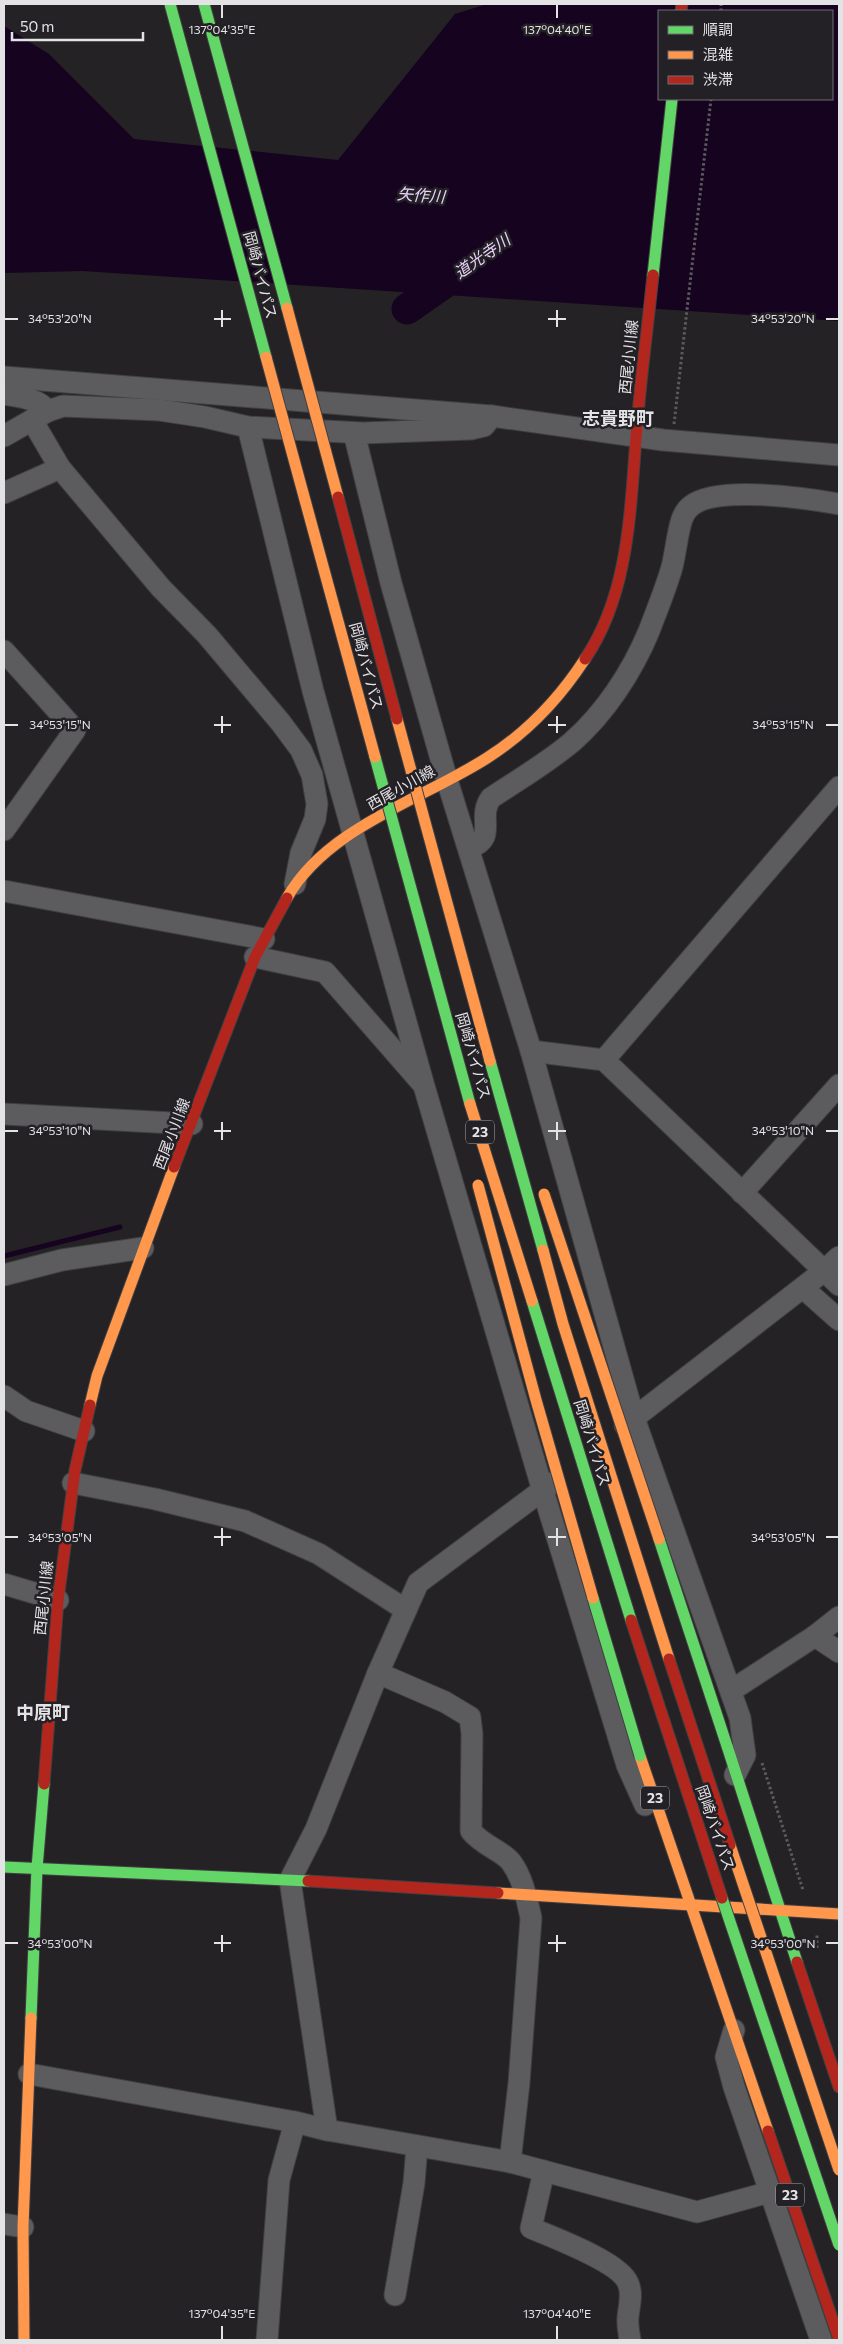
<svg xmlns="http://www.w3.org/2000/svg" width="843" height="2344" viewBox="0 0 843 2344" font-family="Commissioner,'Noto Sans JP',sans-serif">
<rect width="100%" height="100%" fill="#242225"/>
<path fill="#150320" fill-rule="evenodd" d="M487,4H839V321L83,271L4,273V26L49,54L134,139L338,160L455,14ZM659,11H832V99H659Z"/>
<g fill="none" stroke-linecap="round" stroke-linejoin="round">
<path stroke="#150320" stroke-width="5" d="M4,1256L120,1227"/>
<path stroke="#150320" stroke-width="31" d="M407,309L463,270"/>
<defs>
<g id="street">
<path d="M4,377L492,416L663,440L839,455"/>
<path d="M4,394C19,397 38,398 48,411"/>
<path d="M32,420L60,468"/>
<path d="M248,427L313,691L424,1086L543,1491L627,1765L645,1805"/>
<path d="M354,433L391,583L447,780L531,1051L634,1418L740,1718L745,1755L735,1775"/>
<path d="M4,436L48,411L63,406L159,410L205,417L248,427L363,433L471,429L484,426L492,416"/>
<path d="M4,493L60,468L161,588L207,635L281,723L301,750L312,775L317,804L315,819L301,853L295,884"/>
<path d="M4,651L75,730L4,830"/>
<path d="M469,848C499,838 476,818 491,798C518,780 547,763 572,742C605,713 632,672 649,631C657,610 666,588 672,567C676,551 677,534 682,519C684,514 687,509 691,506C716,485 807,498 839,504"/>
<path d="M4,891L264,939"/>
<path d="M255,957L325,972L421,1082"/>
<path d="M531,1051L604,1060L839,1285"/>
<path d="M604,1060L839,787"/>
<path d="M4,1114L192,1124"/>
<path d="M742,1193L839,1085"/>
<path d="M4,1275L62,1260L143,1248"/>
<path d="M803,1288L839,1320"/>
<path d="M4,1396L26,1411L84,1431"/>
<path d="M625,1425L824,1271L839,1257"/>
<path d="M73,1483L155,1499L245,1521L319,1554L406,1610"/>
<path d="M4,1584L58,1600"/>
<path d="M815,1636L839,1652"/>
<path d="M378,1673L445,1702L470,1717L472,1734L471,1831C483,1846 503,1851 511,1862C523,1878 527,1900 531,1918L519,2083L510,2162"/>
<path d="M732,1690L815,1636L839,1617"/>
<path d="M734,2030L726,2057L734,2087L821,2340"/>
<path d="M29,2074L295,2122L327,2130L510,2162L697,2212L770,2192"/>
<path d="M327,2130L290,1880L316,1829L378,1673L418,1583L552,1483"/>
<path d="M544,2171L531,2228C552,2237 620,2262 628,2283C633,2294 629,2306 628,2317C627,2325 629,2333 630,2340"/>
<path d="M4,2224L23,2227"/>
<path d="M395,2295L414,2183L417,2146"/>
<path d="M267,2340L279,2180L295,2122"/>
</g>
<g id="fast">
<path d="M653,275L672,99"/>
<path d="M727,1746L797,1962"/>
<path d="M4,1867L308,1881"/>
<path d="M31,2018L37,1868L44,1784"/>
</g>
<g id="slow">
<path d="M287,898C326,828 423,799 487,758C528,732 559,699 585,659"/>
<path d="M90,1405L97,1376L174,1167"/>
<path d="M640,1756L768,2131"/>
<path d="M498,1893L839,1914"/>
<path d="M24,2340L23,2227L31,2018"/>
</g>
<g id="jam">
<path d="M681,11L682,4"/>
<path d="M585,659C631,591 630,505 637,426C641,375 648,325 653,275"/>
<path d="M174,1167L255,957L287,898"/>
<path d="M44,1784L58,1600L75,1470L90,1405"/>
<path d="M308,1881L498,1893"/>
<path d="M797,1962L839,2087"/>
<path d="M768,2131L839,2339"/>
</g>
</defs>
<use href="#street" stroke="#403f41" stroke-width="23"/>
<use href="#fast" stroke="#403f41" stroke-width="13"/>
<use href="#slow" stroke="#403f41" stroke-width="13"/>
<use href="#jam" stroke="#403f41" stroke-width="13"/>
<g stroke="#5c5b5c" stroke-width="3" stroke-dasharray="2.5 2.5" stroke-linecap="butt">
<path d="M721,11V4"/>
<path d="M674,424L711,99"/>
<path d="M762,1763L803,1890"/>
<path d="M817,1948V1934"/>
</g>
<use href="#street" stroke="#5c5b5d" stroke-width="21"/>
<use href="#fast" stroke="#63d668" stroke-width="11"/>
<use href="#slow" stroke="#ff974d" stroke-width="11"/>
<use href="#jam" stroke="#b3261e" stroke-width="11"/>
<defs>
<g id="fast-bridge">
<path d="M170,4L266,357"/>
<path d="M204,4L287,308"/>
<path d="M375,757L470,1104"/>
<path d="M490,1061L543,1250"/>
<path d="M532,1301L631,1620"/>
<path d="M659,1539L727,1746"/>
<path d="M593,1598L640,1756"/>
<path d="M722,1898L839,2245"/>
</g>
<g id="slow-bridge">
<path d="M287,308L338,497"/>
<path d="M266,357L375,757"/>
<path d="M397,719L490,1061"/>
<path d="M470,1104L532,1301"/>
<path d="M478,1185L536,1400L593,1598"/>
<path d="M544,1194L659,1539"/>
<path d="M543,1250L563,1324L669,1659"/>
<path d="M730,1845L839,2170"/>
</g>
<g id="jam-bridge">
<path d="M338,497L397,719"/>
<path d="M631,1620L722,1898"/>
<path d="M669,1659L730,1845"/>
</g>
</defs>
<use href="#fast-bridge" stroke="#403f41" stroke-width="13" stroke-linecap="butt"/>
<use href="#slow-bridge" stroke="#403f41" stroke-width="13" stroke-linecap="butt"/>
<use href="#jam-bridge" stroke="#403f41" stroke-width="13" stroke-linecap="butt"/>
<use href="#fast-bridge" stroke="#63d668" stroke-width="11"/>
<use href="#slow-bridge" stroke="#ff974d" stroke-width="11"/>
<use href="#jam-bridge" stroke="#b3261e" stroke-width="11"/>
</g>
<path fill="none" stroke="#e3e2e5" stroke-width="2" d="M222,5V18M557,5V18M222,310V327M557,310V327M5,319H18M214,319H231M548,319H566M826,319H838M222,716V733M557,716V733M5,725H18M214,725H231M548,725H566M826,725H838M222,1122V1140M557,1122V1140M5,1131H18M214,1131H231M548,1131H566M826,1131H838M222,1528V1546M557,1528V1546M5,1537H18M214,1537H231M548,1537H566M826,1537H838M222,1935V1952M557,1935V1952M5,1943H18M214,1943H231M548,1943H566M826,1943H838M222,2326V2339M557,2326V2339"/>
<g text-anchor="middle" stroke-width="5" stroke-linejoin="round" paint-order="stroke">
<g fill="#242126" stroke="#aaa8ac" stroke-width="1">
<rect x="466" y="1120.5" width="28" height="23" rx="4"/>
<rect x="641" y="1786.5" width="28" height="23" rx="4"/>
<rect x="776" y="2183.5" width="28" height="23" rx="4"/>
</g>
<g font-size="14" font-weight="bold" fill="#e3e2e5">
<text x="480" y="1137">23</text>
<text x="655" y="1803">23</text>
<text x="790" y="2200">23</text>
</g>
<g font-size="15" fill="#e3e2e5" stroke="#242126">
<text transform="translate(260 275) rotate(75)" y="5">岡崎バイパス</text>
<text transform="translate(629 357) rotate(-84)" y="5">西尾小川線</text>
<text transform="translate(366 666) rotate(75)" y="5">岡崎バイパス</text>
<text transform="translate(401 788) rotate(-29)" y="5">西尾小川線</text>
<text transform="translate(473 1056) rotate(74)" y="5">岡崎バイパス</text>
<text transform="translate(172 1134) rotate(-69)" y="5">西尾小川線</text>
<text transform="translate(592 1443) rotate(73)" y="5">岡崎バイパス</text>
<text transform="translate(44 1598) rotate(-84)" y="5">西尾小川線</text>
<text transform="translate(715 1828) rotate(71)" y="5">岡崎バイパス</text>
</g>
<g font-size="16" font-style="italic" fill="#ebd2fb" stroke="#242126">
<text transform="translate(421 195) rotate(4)" y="6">矢作川</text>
<text transform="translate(482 256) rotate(-35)" y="6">道光寺川</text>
</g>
<g font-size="18" font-weight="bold" fill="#e3e2e5" stroke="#242126">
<text x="618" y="425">志貴野町</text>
<text x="43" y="1719">中原町</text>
</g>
</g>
<g font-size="12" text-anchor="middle" fill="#e3e2e5" stroke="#242126" stroke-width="5" stroke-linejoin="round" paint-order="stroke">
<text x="222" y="34">137°04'35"E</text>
<text x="557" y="34">137°04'40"E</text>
<text x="60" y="323">34°53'20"N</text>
<text x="783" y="323">34°53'20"N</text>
<text x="60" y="729">34°53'15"N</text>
<text x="783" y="729">34°53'15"N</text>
<text x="60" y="1135">34°53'10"N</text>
<text x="783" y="1135">34°53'10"N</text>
<text x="60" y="1542">34°53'05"N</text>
<text x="783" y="1542">34°53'05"N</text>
<text x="60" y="1948">34°53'00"N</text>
<text x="783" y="1948">34°53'00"N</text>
<text x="222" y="2318">137°04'35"E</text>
<text x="557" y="2318">137°04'40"E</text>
</g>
<rect width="843" height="2344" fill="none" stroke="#e3e2e5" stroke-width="10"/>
<rect x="658" y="10" width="175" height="90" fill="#242126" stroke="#706e72"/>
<rect x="668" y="26" width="25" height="8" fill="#63d668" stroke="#706e72"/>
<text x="703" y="35" font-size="15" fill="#e3e2e5">順調</text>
<rect x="668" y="51" width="25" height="8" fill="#ff974d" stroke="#706e72"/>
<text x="703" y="60" font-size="15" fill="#e3e2e5">混雑</text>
<rect x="668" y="76" width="25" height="8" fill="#b3261e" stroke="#706e72"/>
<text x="703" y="85" font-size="15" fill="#e3e2e5">渋滞</text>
<path d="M12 32v8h131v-8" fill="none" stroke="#e3e2e5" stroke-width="2.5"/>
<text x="20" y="32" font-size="15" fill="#e3e2e5" stroke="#242126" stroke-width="4" paint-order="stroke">50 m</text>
</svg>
